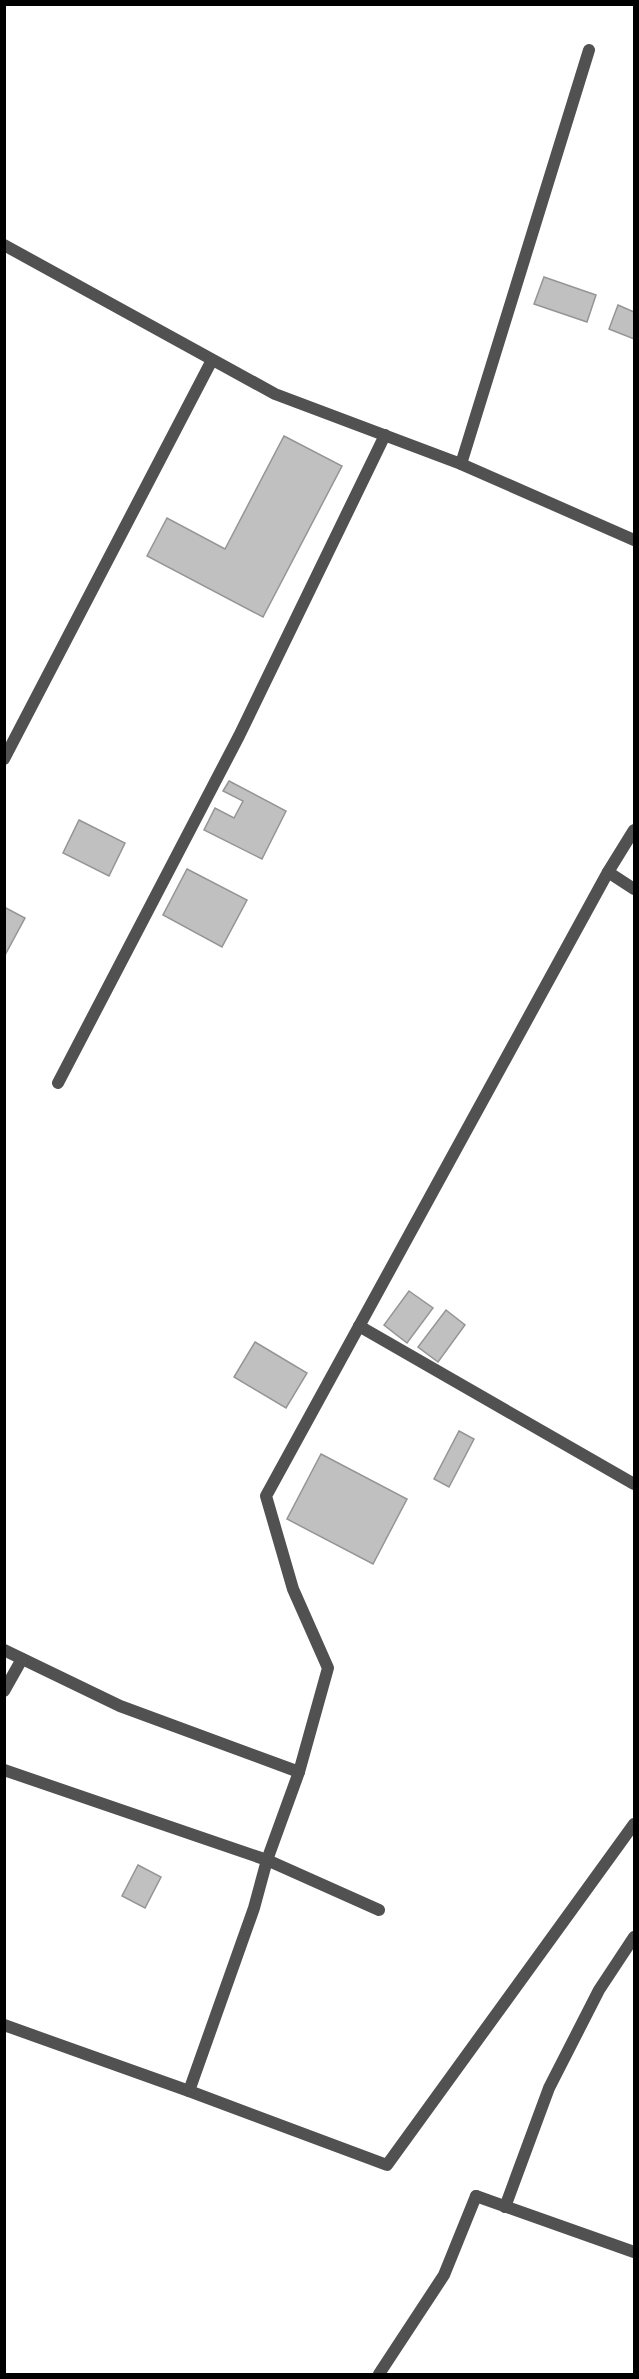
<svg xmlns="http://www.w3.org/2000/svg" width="639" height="2379" viewBox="0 0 639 2379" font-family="'DM Sans',sans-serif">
<rect width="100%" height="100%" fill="#fff"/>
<g fill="#c0c0c0" stroke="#959595" stroke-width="1.5">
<path d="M544,277L596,295L587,322L534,304Z"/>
<path d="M618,305L634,312V339L609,329Z"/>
<path d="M284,436L342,466L263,617L147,556L167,518L225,549Z"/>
<path d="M229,781L286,811L262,859L204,830L215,808L234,818L243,801L223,791Z"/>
<path d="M79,820L125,843L109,876L63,853Z"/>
<path d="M187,869L247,900L222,947L163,915Z"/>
<path d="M4,907L25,918L5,955L4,954Z"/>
<path d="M409,1291L433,1308L407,1343L384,1325Z"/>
<path d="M446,1310L465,1325L438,1362L418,1347Z"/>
<path d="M255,1342L307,1373L286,1408L234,1377Z"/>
<path d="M459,1431L474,1439L449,1487L434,1479Z"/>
<path d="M321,1454L407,1499L373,1564L287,1519Z"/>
<path d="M138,1865L161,1877L145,1908L122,1896Z"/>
</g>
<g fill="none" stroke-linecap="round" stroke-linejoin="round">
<g stroke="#515151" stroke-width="12">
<path d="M505,2207L549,2088L599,1990L634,1937"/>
<path d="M379,2374L444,2275L476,2196"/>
</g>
<g stroke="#515151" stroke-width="12">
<path d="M4,245L275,394L461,464L634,540"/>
<path d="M461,464L589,50"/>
<path d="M4,759L212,360"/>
<path d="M608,872L634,889"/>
<path d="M58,1083L239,736L385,435"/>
<path d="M359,1326L634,1484"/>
<path d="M4,1650L120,1706L299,1772"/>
<path d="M4,1691L22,1659"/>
<path d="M4,1770L267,1860L379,1910"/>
<path d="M4,2025L189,2091L387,2165L634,1824"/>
<path d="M189,2091L254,1908L267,1860L299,1772L328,1668L293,1589L266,1496L608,872L634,830"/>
<path d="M476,2196L634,2252"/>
</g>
</g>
<rect width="639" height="2379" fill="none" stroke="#000000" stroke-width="12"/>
</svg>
